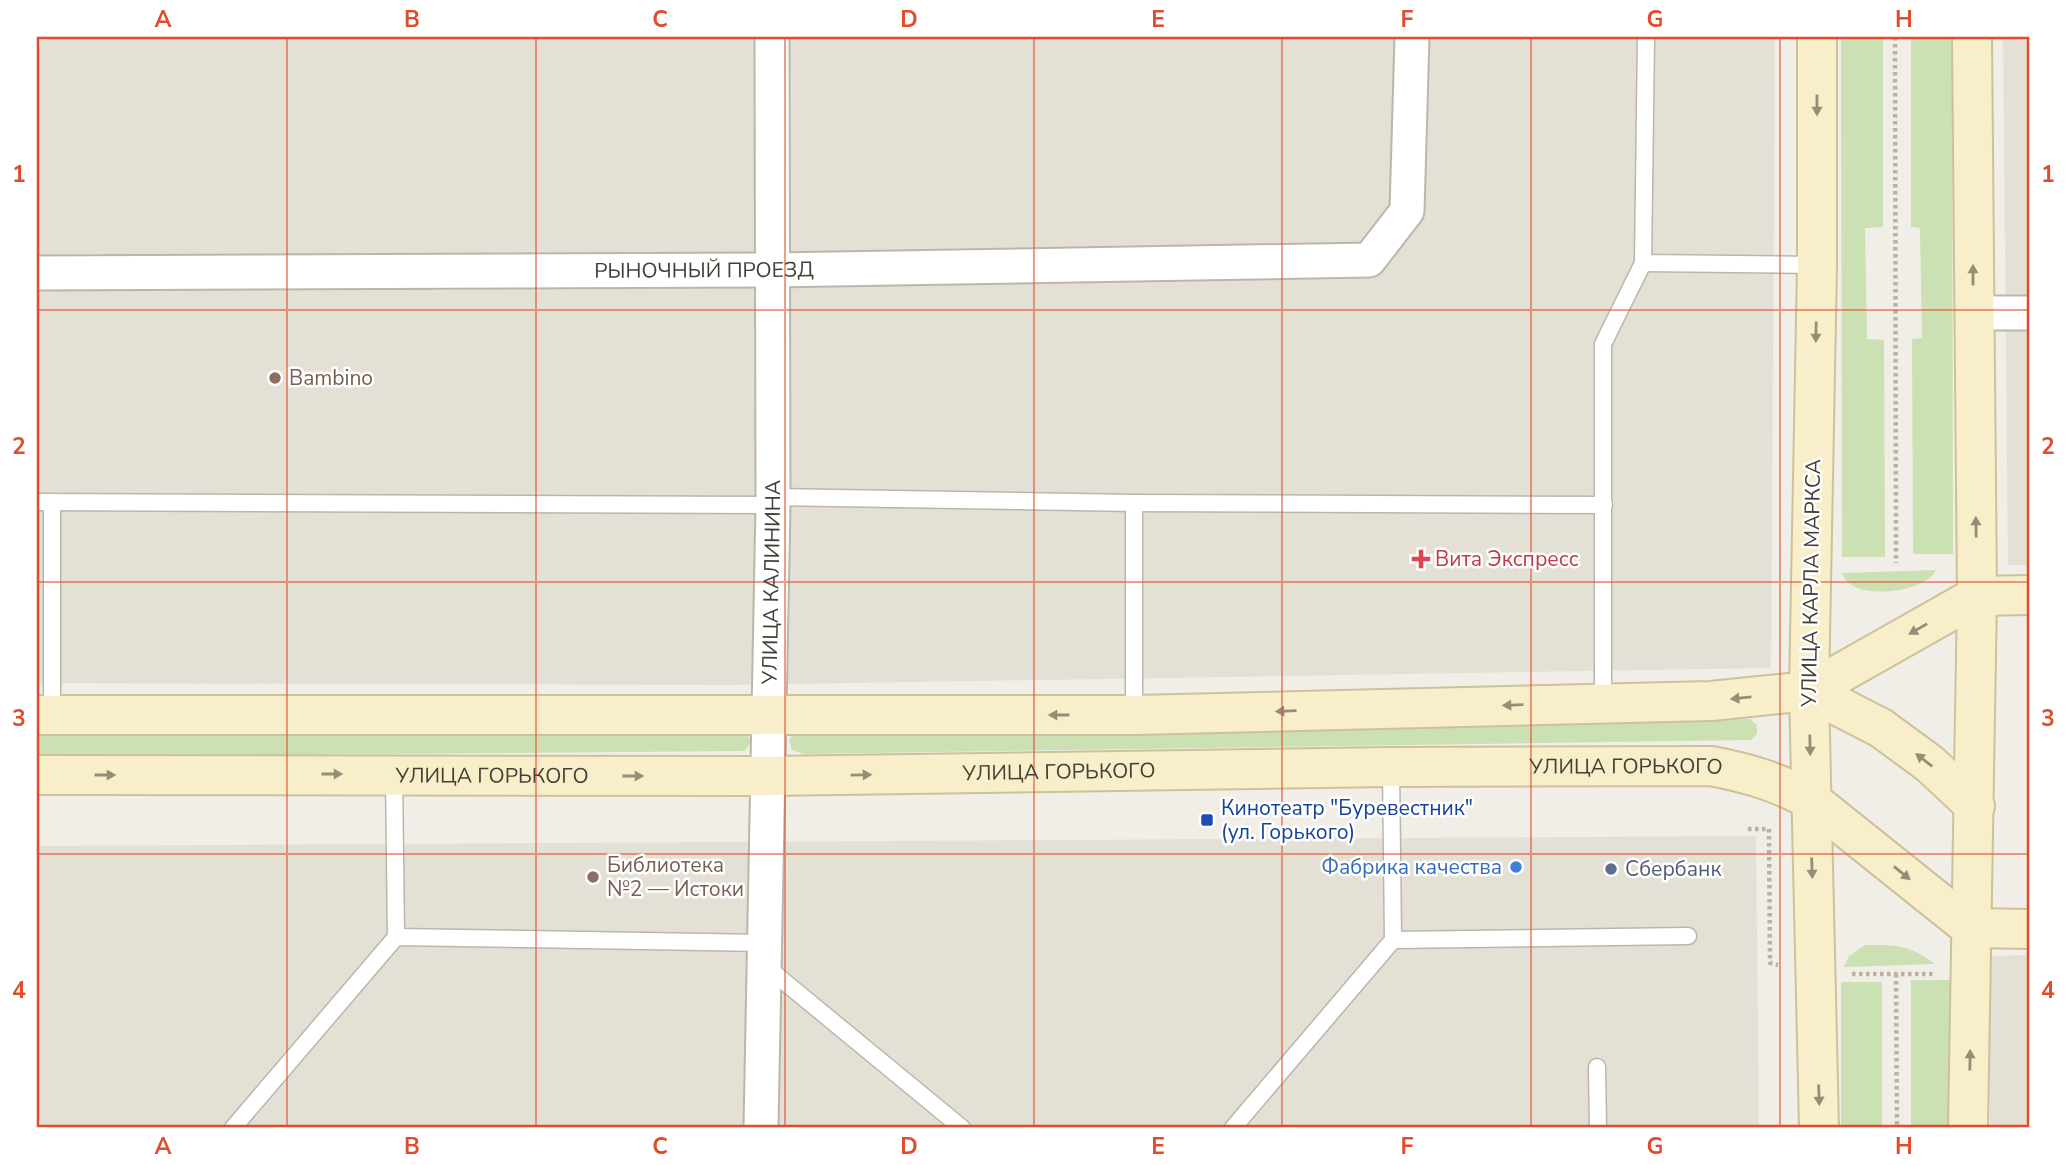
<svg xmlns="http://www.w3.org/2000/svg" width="2067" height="1165" viewBox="0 0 2067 1165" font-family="'Nunito Sans',sans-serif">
<rect width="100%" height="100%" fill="#f1eee7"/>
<g fill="#e5e0d5">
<path d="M37,37H1775L1771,668L734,685L37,683Z"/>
<path d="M2003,37H2030V565H2008Z"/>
<path d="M1756,836L1759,1128H37V846Z"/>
<path d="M2030,955V1128H1990L1989,956Z"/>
</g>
<g fill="#cce1b3">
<path d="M1841,37H1883V227L1865,228L1867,339L1884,340L1885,557H1842Z"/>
<path d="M1911,37H1952L1953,554H1913L1912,339L1922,338L1920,228L1911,227Z"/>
<path d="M1936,570C1925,594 1849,602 1842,573Z"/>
<path d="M1750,719L1757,725V734L1751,740L804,754L792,750L789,740L795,730L806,728Z"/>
<path d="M743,732L752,740L745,751L37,757V733Z"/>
<path d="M1865,945C1897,945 1908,944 1935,964L1844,967L1849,956Z"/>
<rect x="1911" y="980" width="41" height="148"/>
<rect x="1841" y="982" width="41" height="146"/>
</g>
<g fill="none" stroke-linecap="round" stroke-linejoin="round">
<defs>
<g id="service">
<path d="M1646,37L1643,263L1817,265"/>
<path d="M772,497L1134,503L1604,505"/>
<path d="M37,502L773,505"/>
<path d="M1134,503V715"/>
<path d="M1603,702V344L1643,263"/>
<path d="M52,715V503"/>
<path d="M394,774L396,937"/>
<path d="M1393,940L1688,936"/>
<path d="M764,965L962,1128"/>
<path d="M1597,1067L1598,1128"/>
<path d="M233,1128L396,937L765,943"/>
<path d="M1233,1128L1393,940L1391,767"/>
</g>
<g id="minor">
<path id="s1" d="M37,273L772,270L1369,260L1407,211L1412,37"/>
<path d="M1973,313H2030"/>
<path id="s2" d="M761,1128L773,505L772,37"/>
</g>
<g id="secondary">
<path d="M1817,37V265L1809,691L1819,1128"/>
<path d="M1809,691L1881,728L1930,764L1975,806"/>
<path d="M37,715H1134L1711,701L1809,691L1977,596L2030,595"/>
<path id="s3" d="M37,775L767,776L1391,767L1711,766C1748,773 1778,782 1811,800L1971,928L2030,929"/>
<path d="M1968,1128L1977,596L1972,37"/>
</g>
</defs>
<use href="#service" stroke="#bcb6aa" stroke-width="19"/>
<use href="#minor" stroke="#bcb6aa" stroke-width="37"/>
<use href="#secondary" stroke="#ccc19b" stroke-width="42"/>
<g stroke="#bcb29d" stroke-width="4.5" stroke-dasharray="3.5 3.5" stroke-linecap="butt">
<path d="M1895,37L1896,563"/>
<path d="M1748,829H1769L1770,963L1778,965"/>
<path d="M1852,974H1934"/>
<path d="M1896,974L1897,1128"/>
</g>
<use href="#service" stroke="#fff" stroke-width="16"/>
<use href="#minor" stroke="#fff" stroke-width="33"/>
<use href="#secondary" stroke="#f8eec9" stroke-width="38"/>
</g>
<defs><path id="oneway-solid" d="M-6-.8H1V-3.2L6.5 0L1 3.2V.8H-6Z" transform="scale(1.75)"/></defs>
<g fill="#948e78">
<use href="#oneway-solid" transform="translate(1817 105) rotate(90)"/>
<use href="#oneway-solid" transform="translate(1973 275) rotate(-90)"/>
<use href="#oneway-solid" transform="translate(1816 332) rotate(91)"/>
<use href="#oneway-solid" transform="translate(1976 527) rotate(-91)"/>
<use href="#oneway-solid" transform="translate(1918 629) rotate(150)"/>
<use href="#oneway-solid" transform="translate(1741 698) rotate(174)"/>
<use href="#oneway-solid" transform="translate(1513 705) rotate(178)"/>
<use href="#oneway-solid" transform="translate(1286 711) rotate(178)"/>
<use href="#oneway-solid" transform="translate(1059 715) rotate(-180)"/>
<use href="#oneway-solid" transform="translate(1810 745) rotate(89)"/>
<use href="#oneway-solid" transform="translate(1924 760) rotate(-142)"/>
<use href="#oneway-solid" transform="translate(332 774)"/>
<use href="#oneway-solid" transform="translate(105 775)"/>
<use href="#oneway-solid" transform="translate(861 775) rotate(-1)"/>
<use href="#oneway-solid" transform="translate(633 776)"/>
<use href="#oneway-solid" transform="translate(1812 868) rotate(88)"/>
<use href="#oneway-solid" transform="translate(1902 873) rotate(39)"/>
<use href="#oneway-solid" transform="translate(1970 1060) rotate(-89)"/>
<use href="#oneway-solid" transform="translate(1819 1095) rotate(88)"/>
</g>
<path fill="none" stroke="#e24c2c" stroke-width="2" stroke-opacity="0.55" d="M287,37V1128M536,37V1128M785,37V1128M1034,37V1128M1282,37V1128M1531,37V1128M1780,37V1128M37,310H2030M37,582H2030M37,854H2030"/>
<g fill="#8d6e63" stroke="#fff" stroke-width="2.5">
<circle cx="275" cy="378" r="7"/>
<circle cx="593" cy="877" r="7"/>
</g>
<path fill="#e0444e" stroke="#fff" stroke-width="2.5" d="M1417.5 548.5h7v7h7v7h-7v7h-7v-7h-7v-7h7z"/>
<rect fill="#1a4fb4" stroke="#fff" stroke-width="2.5" x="1200" y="813" width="14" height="14" rx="3.5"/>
<circle fill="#3f7fe0" stroke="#fff" stroke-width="2.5" cx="1516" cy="867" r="7"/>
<circle fill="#5c6f8a" stroke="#fff" stroke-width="2.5" cx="1611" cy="869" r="7"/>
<g text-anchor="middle" stroke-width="5" stroke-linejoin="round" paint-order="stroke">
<g font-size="21" fill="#433f36" stroke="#fff">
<text dy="7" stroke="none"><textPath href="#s1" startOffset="667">РЫНОЧНЫЙ ПРОЕЗД</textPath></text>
<text dy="7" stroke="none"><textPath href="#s2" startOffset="546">УЛИЦА КАЛИНИНА</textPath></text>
<text transform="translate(1811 583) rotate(-89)" y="7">УЛИЦА КАРЛА МАРКСА</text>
<text dy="7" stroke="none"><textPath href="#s3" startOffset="1589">УЛИЦА ГОРЬКОГО</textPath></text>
<text dy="7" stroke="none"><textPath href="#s3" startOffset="1022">УЛИЦА ГОРЬКОГО</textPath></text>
<text dy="7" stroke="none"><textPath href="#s3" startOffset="455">УЛИЦА ГОРЬКОГО</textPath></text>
</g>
<g font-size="21" fill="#785e54" stroke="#fff" text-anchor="start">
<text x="289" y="385">Bambino</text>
<text x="607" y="872">Библиотека<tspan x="607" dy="24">№2 — Истоки</tspan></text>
</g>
<g font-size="21" fill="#be3a42" stroke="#fff" text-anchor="start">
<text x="1435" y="566">Вита Экспресс</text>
</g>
<g font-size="21" fill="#164399" stroke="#fff" text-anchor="start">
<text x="1221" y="815">Кинотеатр "Буревестник"<tspan x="1221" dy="24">(ул. Горького)</tspan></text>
</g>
<g font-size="21" fill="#366cbe" stroke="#fff" text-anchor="end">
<text x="1502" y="874">Фабрика качества</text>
</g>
<g font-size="21" fill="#4e5e75" stroke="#fff" text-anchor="start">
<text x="1625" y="876">Сбербанк</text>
</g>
</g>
<rect width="2067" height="1165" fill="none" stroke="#ffffff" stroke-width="77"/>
<rect x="38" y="38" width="1990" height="1088" fill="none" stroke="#e24c2c" stroke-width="2.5"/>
<g font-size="23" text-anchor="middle" font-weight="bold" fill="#e24c2c">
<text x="163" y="27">A</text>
<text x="412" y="27">B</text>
<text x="660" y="27">C</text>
<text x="909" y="27">D</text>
<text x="1158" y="27">E</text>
<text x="1407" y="27">F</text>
<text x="1655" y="27">G</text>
<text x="1904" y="27">H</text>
<text x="19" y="182">1</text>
<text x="2048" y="182">1</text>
<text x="19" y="454">2</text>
<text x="2048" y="454">2</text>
<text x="19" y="726">3</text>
<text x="2048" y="726">3</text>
<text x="19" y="998">4</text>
<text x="2048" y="998">4</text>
<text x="163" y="1154">A</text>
<text x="412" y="1154">B</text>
<text x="660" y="1154">C</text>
<text x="909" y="1154">D</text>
<text x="1158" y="1154">E</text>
<text x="1407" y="1154">F</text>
<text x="1655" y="1154">G</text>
<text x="1904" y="1154">H</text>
</g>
</svg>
